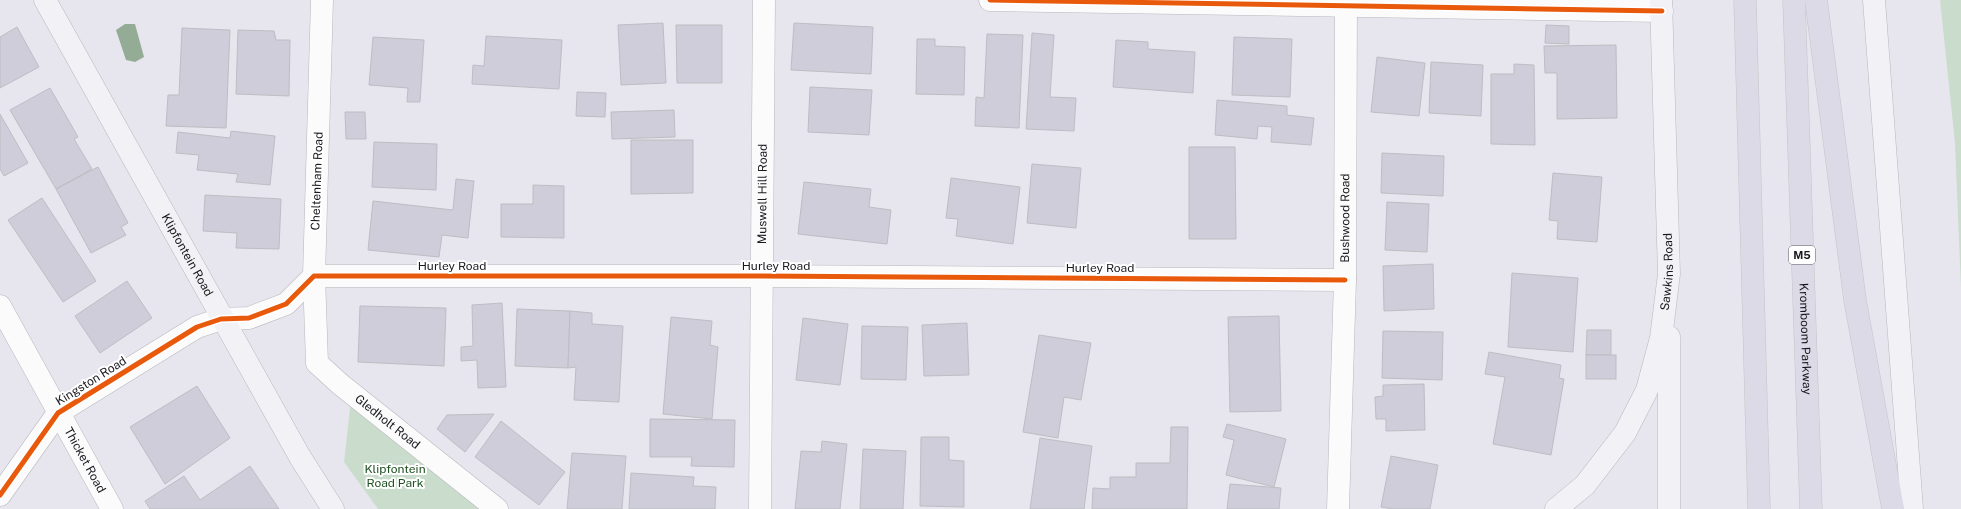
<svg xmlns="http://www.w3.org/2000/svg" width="1961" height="509" viewBox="0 0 1961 509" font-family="'Public Sans',sans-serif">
<rect width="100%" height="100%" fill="#e7e6ee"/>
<g fill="#caddcd">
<path d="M1940,0H1961V288L1955,143Z"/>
<path d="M351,400L487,509H378L344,462Z"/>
</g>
<path fill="#94ac96" d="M125,24H135L144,57L135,62L126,60L116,30Z"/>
<g fill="#cecdd9" stroke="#bdbdc3">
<path d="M663,23L666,83L621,85L618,25Z"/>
<path d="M794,23L873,27L871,74L791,70Z"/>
<path d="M676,25H722V83H677Z"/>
<path d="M1546,25L1569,26V44L1545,43Z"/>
<path d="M17,27L39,67L0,88V37Z"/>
<path d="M182,28L230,30L226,128L166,126L168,95H179Z"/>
<path d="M238,30L274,31L276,40H290L289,96L236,94Z"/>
<path d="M1032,33L1054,35L1050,97L1076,98L1074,131L1026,129Z"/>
<path d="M987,34L1023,35L1019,128L975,126L976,97L984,98Z"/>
<path d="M486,36L562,40L559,89L472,84L473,65L484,66Z"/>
<path d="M373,37L424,40L420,102H407L408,88L369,85Z"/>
<path d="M1234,37L1292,39L1290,97L1232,95Z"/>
<path d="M917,39H935V46L965,47L964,95L916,94Z"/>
<path d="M1116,40L1148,42V49L1195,52L1193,93L1113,87Z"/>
<path d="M1616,45L1617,118L1557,119V73H1545L1544,46Z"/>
<path d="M1377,57L1425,63L1419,116L1371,112Z"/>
<path d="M1431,62L1483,65L1481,116L1429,113Z"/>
<path d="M1514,64L1534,65L1535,145L1491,144V74H1514Z"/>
<path d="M810,87L872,90L869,135L808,132Z"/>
<path d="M50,88L78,137L74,139L92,169L56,189L10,110Z"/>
<path d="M577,92L606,93L605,117L576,116Z"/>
<path d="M1217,100L1287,106V115L1314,118L1311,145L1271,142L1272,127L1258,126L1257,139L1215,135Z"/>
<path d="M674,110L675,137L612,139L611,112Z"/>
<path d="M345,112H365L366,139H346Z"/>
<path d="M0,114L28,163L4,176L0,169Z"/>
<path d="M231,131L275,136L270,185L236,182L238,174L197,170L199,155L176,153L178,132L230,138Z"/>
<path d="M631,140H693V193L631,194Z"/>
<path d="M374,142L437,144L436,190L372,187Z"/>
<path d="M1189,147H1235L1236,239H1189Z"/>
<path d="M1382,153L1444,156L1443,196L1381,193Z"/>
<path d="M1032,164L1081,168L1076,228L1027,223Z"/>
<path d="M98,167L128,223L121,227L126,235L91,253L56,189Z"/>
<path d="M1553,173L1602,177L1597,242L1557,239L1558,221L1549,220Z"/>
<path d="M951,178L1020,187L1013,244L956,236L958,219L946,218Z"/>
<path d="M456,179L474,181L468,238L442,235L439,257L368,250L373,201L453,210Z"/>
<path d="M804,182L871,189L869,207L891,210L887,244L798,234Z"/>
<path d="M533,185L564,186V238L501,237V204H533Z"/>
<path d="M205,195L281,199L279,249L236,248L237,233L203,231Z"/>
<path d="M42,198L96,281L63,302L8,220Z"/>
<path d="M1387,202L1429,204L1427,252L1385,250Z"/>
<path d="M1433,264L1434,309L1384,311L1383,266Z"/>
<path d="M1512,273L1578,278L1573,352L1508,347Z"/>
<path d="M127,281L152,318L100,353L75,316Z"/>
<path d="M502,303L506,387L478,388L477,360L461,361V347L473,346L472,305Z"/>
<path d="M360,306L446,308L444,366L358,362Z"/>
<path d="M517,309L570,311L568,368L515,366Z"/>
<path d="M570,311L592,313V324L623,326L619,402L574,400L576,367L568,368Z"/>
<path d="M1279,316L1281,411L1230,412L1228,317Z"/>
<path d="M671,317L712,321L710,345L718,347L712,419L663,414Z"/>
<path d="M803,318L848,324L840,385L796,380Z"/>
<path d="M967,323L969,375L924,376L922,325Z"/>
<path d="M862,326L908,327L906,380L861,379Z"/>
<path d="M1587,330H1611V355H1586Z"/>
<path d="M1383,331L1443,332L1442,380L1382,378Z"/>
<path d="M1039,335L1091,343L1081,400L1064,397L1058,438L1023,432Z"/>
<path d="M1489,352L1561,365L1559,378L1564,379L1551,455L1493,444L1505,377L1485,374Z"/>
<rect x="1586" y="355" width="30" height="24"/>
<path d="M1424,384L1425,430L1386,431V419H1376L1375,397L1383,396V385Z"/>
<path d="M197,386L230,438L165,484L130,427Z"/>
<path d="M494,414L465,452L437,429L447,415Z"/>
<path d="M650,419L735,420L734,467L691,466L692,457H650Z"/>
<path d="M501,421L565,472L539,505L475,457Z"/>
<path d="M1227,424L1286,439L1274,487L1226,475L1234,440L1223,437Z"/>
<path d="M1171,427H1188L1187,509H1092L1093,488L1110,489V477H1136V463H1170Z"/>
<path d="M921,437H949V460L964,461V507L920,506Z"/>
<path d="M1040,438L1092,446L1084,509H1030Z"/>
<path d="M822,441L847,444L840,509H795L801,451L821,452Z"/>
<path d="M863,449L906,451L903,509H860Z"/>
<path d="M572,453L626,456L622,509H567Z"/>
<path d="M1391,456L1438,465L1430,509H1393L1381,507Z"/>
<path d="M250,466L279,509H150L145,501L184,476L200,500Z"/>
<path d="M631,473L694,477L693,486L716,487L715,509H629Z"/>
<path d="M1230,484L1281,488L1279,509H1227Z"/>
</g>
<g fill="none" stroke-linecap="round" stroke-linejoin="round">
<defs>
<g id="street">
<path id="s1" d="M322,0L314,276L317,363L340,384L497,509"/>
<path d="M990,0L1662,11"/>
<path id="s2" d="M0,306L112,509"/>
<path d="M0,495L58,413L197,327L221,319L249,318L286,304L314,276H762L1345,280"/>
<path id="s3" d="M760,509L764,0"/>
<path id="s4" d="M1338,509L1345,280L1346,0"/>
</g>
<g id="secondary">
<path id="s5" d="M45,0L300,457L333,509"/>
<path d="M1874,0L1912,509"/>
<path id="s6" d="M1556,509L1585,485L1625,433L1647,390L1661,338L1669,274L1661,0"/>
<path d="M1669,509V337"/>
</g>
<g id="highway">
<path d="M1745,0L1759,509"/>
<path id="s7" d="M1794,0L1811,509"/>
<path d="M1816,0L1855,300L1893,509"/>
</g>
</defs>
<use href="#street" stroke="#b8b7bd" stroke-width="23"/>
<use href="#secondary" stroke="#b8b7bd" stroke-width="23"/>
<use href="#highway" stroke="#c4c4c7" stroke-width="23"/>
<use href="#street" stroke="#fbfbfc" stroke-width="22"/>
<use href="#secondary" stroke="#f2f2f6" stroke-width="22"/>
<use href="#highway" stroke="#dcdae6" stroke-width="22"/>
<defs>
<g id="cycleway">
<path d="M990,0L1662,11"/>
<path d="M0,495L58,413L197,327L221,319L249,318L286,304L314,276H762L1345,280"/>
</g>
</defs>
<use href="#cycleway" stroke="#fff" stroke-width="8"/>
<use href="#cycleway" stroke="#e8590c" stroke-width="5"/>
</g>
<g text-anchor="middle" stroke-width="4" stroke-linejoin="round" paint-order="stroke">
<rect fill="#fff" stroke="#5e5d61" stroke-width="1" x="1789" y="246" width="26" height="18" rx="3"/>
<g font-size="11" font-weight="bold" fill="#19181d">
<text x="1802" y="259">M5</text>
</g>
<g font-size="12" fill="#19181d" stroke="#fff">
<text transform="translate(317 181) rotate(-88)" y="4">Cheltenham Road</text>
<text dy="4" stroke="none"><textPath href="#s3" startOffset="315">Muswell Hill Road</textPath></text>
<text dy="4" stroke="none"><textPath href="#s4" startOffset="291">Bushwood Road</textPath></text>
<text dy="4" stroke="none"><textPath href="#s5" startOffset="292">Klipfontein Road</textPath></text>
<text x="452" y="270">Hurley Road</text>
<text x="776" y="270">Hurley Road</text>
<text x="1100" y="272">Hurley Road</text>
<text dy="4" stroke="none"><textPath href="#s6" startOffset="272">Sawkins Road</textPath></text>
<text dy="4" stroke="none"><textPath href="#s7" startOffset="339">Kromboom Parkway</textPath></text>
<text transform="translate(91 381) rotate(-32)" y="4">Kingston Road</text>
<text dy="4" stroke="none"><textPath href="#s1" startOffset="455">Gledholt Road</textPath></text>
<text dy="4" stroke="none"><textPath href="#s2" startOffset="176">Thicket Road</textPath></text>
</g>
<g font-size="12" fill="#1e5021" stroke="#fff">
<text x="395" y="473">Klipfontein<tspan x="395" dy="14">Road Park</tspan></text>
</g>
</g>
</svg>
